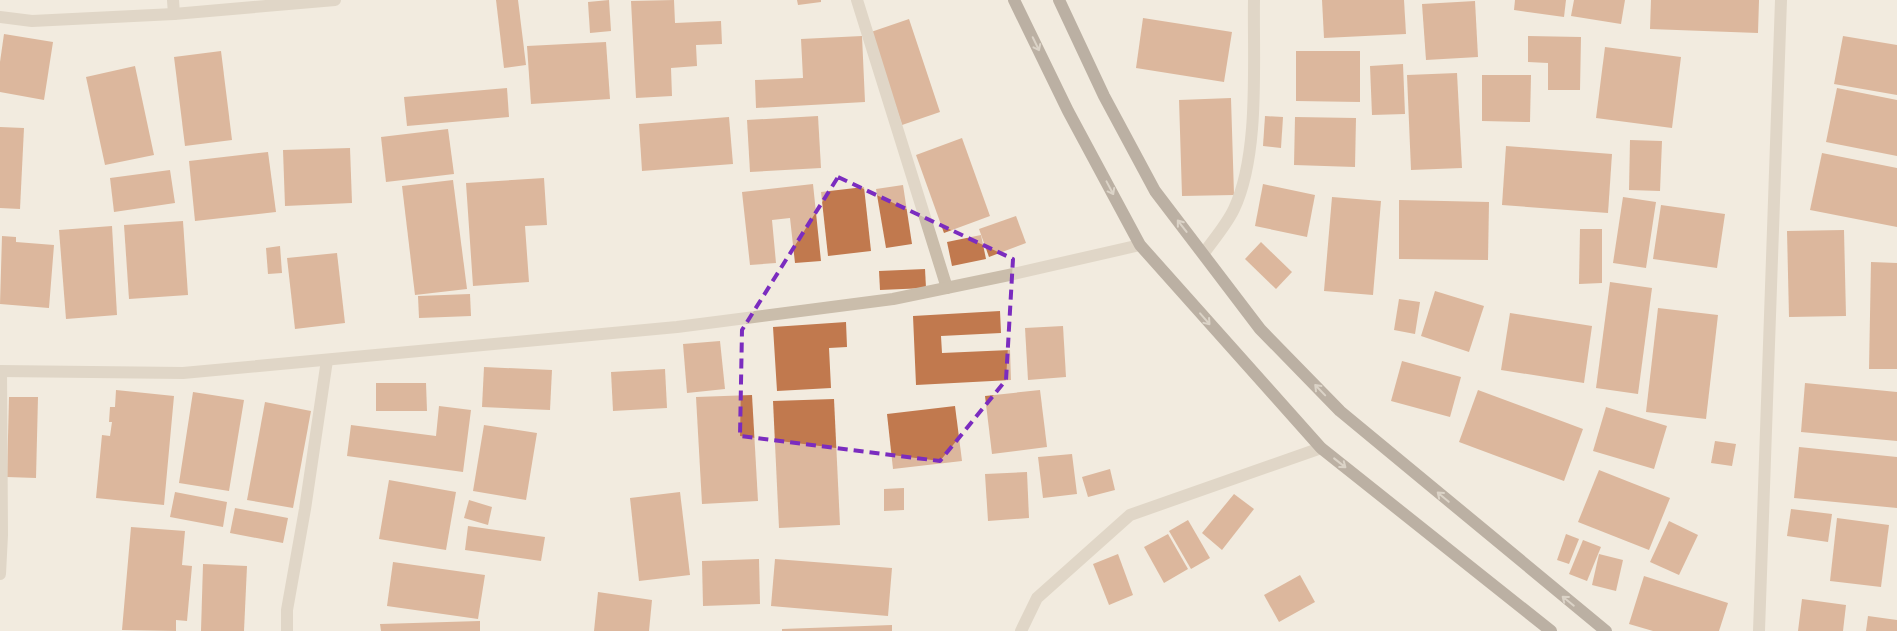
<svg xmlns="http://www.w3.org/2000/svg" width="1897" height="631" viewBox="0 0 1897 631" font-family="'IBM Plex Sans',sans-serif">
<rect width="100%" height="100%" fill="#f2ebdf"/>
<g fill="#c1794e">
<path d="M496,0H518L526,65L504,68Z"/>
<path d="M609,0L611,31L590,33L588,2Z"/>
<path d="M674,0L675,23L721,21L722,44L696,45L697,66L671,68L672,96L636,98L631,1Z"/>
<path d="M797,0H821V2L798,5Z"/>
<path d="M1322,0H1404L1406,34L1324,38Z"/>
<path d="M1515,0H1566L1564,17L1514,10Z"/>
<path d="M1574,0H1625L1621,24L1571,16Z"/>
<path d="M1651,0H1759L1758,33L1650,29Z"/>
<path d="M1475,1L1478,57L1426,60L1422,4Z"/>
<path d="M1143,18L1232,32L1224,82L1136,68Z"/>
<path d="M909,19L940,112L902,125L871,32Z"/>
<path d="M4,34L53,42L44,100L0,92V62Z"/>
<path d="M862,36L865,102L756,108L755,80L803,78L801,39Z"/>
<path d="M1528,36L1581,37L1580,90H1548V63L1528,62Z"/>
<path d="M1843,36L1897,45V95L1834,84Z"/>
<path d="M606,42L610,99L531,104L527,46Z"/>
<path d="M1605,47L1681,57L1672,128L1596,118Z"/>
<path d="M221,51L232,140L185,146L174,57Z"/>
<path d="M1296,51H1360V102L1296,101Z"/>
<path d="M1403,64L1405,114L1372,115L1370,66Z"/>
<path d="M135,66L154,155L105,165L86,77Z"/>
<path d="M1457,73L1462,168L1411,170L1407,75Z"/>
<path d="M1482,75H1531L1530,122L1482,121Z"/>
<path d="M507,88L509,117L407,126L404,97Z"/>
<path d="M1837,88L1897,100V156L1826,142Z"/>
<path d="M1231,98L1234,195L1182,196L1179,100Z"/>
<path d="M818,116L821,168L750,172L747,120Z"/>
<path d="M1265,116L1283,117L1281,148L1263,146Z"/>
<path d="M729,117L733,164L642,171L639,124Z"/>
<path d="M1295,117L1356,118L1355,167L1294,165Z"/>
<path d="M0,127L24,128L20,209L0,208Z"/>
<path d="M448,129L454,174L386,182L381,137Z"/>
<path d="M962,138L990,216L944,233L916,155Z"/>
<path d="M1630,140L1662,141L1660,191L1629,190Z"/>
<path d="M1506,146L1612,154L1608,213L1502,205Z"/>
<path d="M350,148L352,203L285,206L283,150Z"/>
<path d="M268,152L276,212L195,221L189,161Z"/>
<path d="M1822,153L1897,168V227L1810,210Z"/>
<path d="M170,170L175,203L114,212L110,178Z"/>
<path d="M544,178L547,225L525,226L529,282L473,286L466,183Z"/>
<path d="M453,180L467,289L415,295L402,186Z"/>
<path d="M813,184L821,261L795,263L790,218L772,220L776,263L750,265L742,192Z"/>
<path d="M1263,184L1315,195L1307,237L1255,226Z"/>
<path d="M903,185L912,244L886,248L876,189Z"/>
<path d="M864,187L871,251L828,256L821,192Z"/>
<path d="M1332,197L1381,201L1373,295L1324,291Z"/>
<path d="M1623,197L1656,202L1646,268L1613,263Z"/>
<path d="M1399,200L1489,202L1488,260L1399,259Z"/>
<path d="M1661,205L1725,214L1717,268L1653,259Z"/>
<path d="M1016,216L1026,243L989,257L979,229Z"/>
<path d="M183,221L188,295L129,299L124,225Z"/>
<path d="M112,226L117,315L66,319L59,230Z"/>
<path d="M1580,229H1602V283L1579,284Z"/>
<path d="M1844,230L1846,316L1789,317L1787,231Z"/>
<path d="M981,235L986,259L952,266L947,242Z"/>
<path d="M2,236L16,237V242L54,245L49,308L0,304Z"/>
<path d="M1261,242L1292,272L1276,289L1245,259Z"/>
<path d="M280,246L282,273L268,274L266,248Z"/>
<path d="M337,253L345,323L295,329L287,258Z"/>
<path d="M1871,262L1897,263V369H1869Z"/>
<path d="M925,269L926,288L880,290L879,271Z"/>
<path d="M1610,282L1652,288L1638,394L1596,388Z"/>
<path d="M1435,291L1484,306L1469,352L1421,336Z"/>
<path d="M470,294L471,316L419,318L418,296Z"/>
<path d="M1399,299L1420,302L1415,334L1394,330Z"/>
<path d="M1658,308L1718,315L1706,419L1646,412Z"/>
<path d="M1000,311L1001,333L941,336L942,353L1010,350L1011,380L916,385L913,316Z"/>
<path d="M1510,313L1592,326L1584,383L1501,370Z"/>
<path d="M846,322L847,347L829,348L831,388L777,391L773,327Z"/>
<path d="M1063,326L1066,377L1028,380L1025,328Z"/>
<path d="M720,341L725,389L687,393L683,344Z"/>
<path d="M1402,361L1461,377L1450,417L1391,401Z"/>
<path d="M484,367L552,370L550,410L482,407Z"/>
<path d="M665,369L667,408L613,411L611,372Z"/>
<path d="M376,383H426L427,411H376Z"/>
<path d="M1805,383L1897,392V441L1801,432Z"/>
<path d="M116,390L174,396L164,505L96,498L102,435L110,436L112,422H109L110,407H115Z"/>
<path d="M1040,390L1047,447L992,454L985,396Z"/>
<path d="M1478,390L1583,429L1564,481L1459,442Z"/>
<path d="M193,392L244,400L229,491L179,483Z"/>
<path d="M752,395L758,501L702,504L696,397Z"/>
<path d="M9,397H38L36,478L7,477Z"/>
<path d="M834,399L840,525L779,528L773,401Z"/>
<path d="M265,402L311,411L293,508L247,500Z"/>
<path d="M439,406L471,410L463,472L347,456L351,425L436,436Z"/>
<path d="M955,406L962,461L893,469L887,414Z"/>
<path d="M1606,407L1667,426L1654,469L1593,451Z"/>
<path d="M484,425L537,433L526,500L473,491Z"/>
<path d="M1715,441L1736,444L1732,466L1711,463Z"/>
<path d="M1799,447L1897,457V508L1794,498Z"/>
<path d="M1072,454L1077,494L1043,498L1038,457Z"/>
<path d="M1110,469L1115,490L1088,497L1082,477Z"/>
<path d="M1599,470L1670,498L1649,550L1578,522Z"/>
<path d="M1027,472L1029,518L988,521L985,474Z"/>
<path d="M389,480L456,492L446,550L379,539Z"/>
<path d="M904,488V510L884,511V489Z"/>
<path d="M175,492L227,502L223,527L170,517Z"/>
<path d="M680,492L690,575L639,581L630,498Z"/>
<path d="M1234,494L1254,509L1222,550L1202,533Z"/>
<path d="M469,500L492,507L488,525L464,518Z"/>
<path d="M235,508L288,518L283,543L230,533Z"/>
<path d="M1791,509L1832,514L1828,542L1787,536Z"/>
<path d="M1837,518L1889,525L1881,587L1830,581Z"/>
<path d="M1188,520L1210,558L1191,569L1169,531Z"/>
<path d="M1669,521L1698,535L1679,575L1650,562Z"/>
<path d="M468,526L545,537L541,561L465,550Z"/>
<path d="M131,527L185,531L182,565L192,566L187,621L176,620V631L122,630Z"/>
<path d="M1168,534L1188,569L1164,583L1144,547Z"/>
<path d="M1566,534L1579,539L1569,564L1557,560Z"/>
<path d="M1583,540L1601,547L1587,581L1569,574Z"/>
<path d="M1118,554L1133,595L1109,605L1093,564Z"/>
<path d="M1599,554L1623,560L1616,591L1592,585Z"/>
<path d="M759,559L760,604L703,606L702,561Z"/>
<path d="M775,559L892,568L888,616L771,606Z"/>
<path d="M393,562L485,575L478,619L387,606Z"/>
<path d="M203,564L247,566L244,631H201Z"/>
<path d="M1300,575L1315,602L1279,622L1264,595Z"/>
<path d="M1644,576L1728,603L1719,631H1653L1629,624Z"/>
<path d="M598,592L652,600L649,631H594Z"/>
<path d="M1802,599L1846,605L1843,631H1798Z"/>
<path d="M1868,616L1897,620V631H1866Z"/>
<path d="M480,621V631H381L380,624Z"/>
<path d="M892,625V631H782V629Z"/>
</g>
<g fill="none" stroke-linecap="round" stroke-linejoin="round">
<g stroke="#cabdab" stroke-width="12">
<path d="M173,0L174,14"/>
<path d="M857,0L947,288"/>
<path d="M0,17L32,21L174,14L335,0"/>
<path d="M1204,253C1214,239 1227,224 1234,209C1260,154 1253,61 1254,0"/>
<path d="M0,371L183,373L677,327L893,299L1009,275L1140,245"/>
<path d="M0,574L2,535L1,371"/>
<path d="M287,631V610L305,509L327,360"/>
<path d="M1021,631L1037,598L1130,515L1321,448"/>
<path d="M1759,631L1781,0"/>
</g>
<g stroke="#79695c" stroke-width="12">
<path d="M1014,0L1068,111L1140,245L1321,448L1551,631"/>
<path d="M1059,0L1104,96L1155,191L1260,329L1340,411L1606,631"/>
</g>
</g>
<defs><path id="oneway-shaft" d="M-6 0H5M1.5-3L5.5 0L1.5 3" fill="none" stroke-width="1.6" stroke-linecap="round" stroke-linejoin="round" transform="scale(1.25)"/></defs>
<g stroke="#bfb6ab">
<use href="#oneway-shaft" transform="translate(1036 44) rotate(64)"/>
<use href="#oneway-shaft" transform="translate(1110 188) rotate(62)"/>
<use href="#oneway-shaft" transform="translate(1182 226) rotate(-128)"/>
<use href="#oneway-shaft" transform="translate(1205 319) rotate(49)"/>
<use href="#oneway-shaft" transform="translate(1320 390) rotate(-134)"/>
<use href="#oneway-shaft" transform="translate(1340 463) rotate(38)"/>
<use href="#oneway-shaft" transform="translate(1443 497) rotate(-140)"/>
<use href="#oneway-shaft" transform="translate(1568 601) rotate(-141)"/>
</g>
<path d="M0 0H1897V631H0ZM838,177L1013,259L1006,380L940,461L740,436L742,330Z" fill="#f2ebdf" fill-opacity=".55" fill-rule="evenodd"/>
<path fill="none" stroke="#7b2cbf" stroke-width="4" stroke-dasharray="10 6" stroke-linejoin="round" d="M838,177L1013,259L1006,380L940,461L740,436L742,330Z"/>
</svg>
